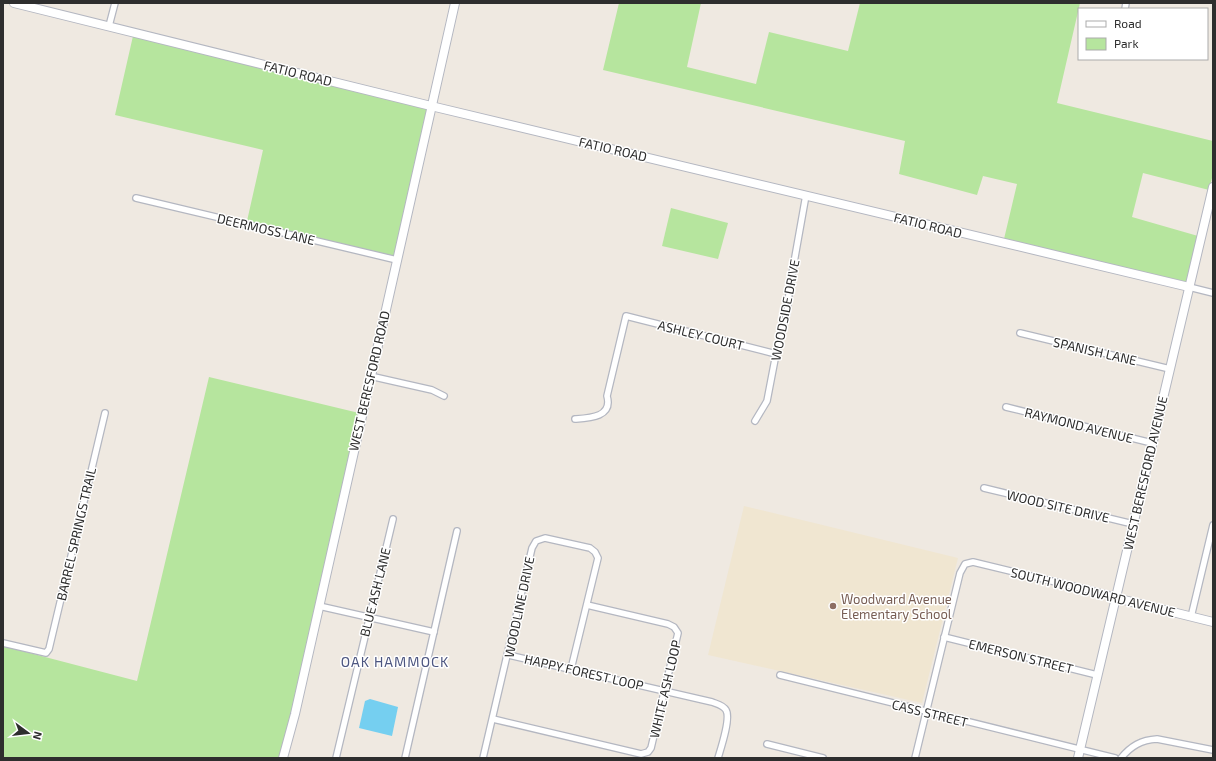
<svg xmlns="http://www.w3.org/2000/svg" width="1216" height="761" viewBox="0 0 1216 761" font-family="'Exo 2',sans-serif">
<rect width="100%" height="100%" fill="#efe9e1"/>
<path fill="#f0e6d1" d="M744,506L958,558L922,703L708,655Z"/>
<g fill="#b6e59e">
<path d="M619,3H701L687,67L756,84L769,32L848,51L860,3H1080L1057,103L1213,141V174L1209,190L1143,173L1132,217L1198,236L1187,282L1004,239L1017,184L983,176L977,195L899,174L905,141L603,70Z"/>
<path d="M133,36L428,108L394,257L247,221L263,150L115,115Z"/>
<path d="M671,208L728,223L718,259L662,246Z"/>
<path d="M209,377L359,413L292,714L280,758H3V646L137,681Z"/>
</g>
<path fill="#75cff0" d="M370,699L398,707L392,736L359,728L365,701Z"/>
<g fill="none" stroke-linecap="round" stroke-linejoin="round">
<defs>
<g id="street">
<path d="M1125,9L1126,3"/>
<path d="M109,26L115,3"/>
<path d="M136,198L397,260"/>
<path d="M1189,287L1213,293"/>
<path d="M1020,333L1170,369"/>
<path d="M370,376L432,390L444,396"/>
<path d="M1006,407L1152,443"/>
<path d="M575,419C590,418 613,417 607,396L626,316L776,354"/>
<path d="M755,421L767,401L776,354L787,312L790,285L806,195"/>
<path d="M984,488L1133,524"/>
<path d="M319,606L434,632"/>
<path d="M1191,617L1213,525"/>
<path d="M944,637L1097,675"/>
<path d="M3,643L46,653L49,649L105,413"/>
<path d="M508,655L712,702C717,704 723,705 726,710C731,718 721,748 718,758"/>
<path d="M780,675L1115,758"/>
<path d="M493,719L641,754L648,752L651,748L678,633L674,627L668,624L587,605"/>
<path d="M767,744L823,758"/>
<path d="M336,758L393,519"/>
<path d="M405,758L457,531"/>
<path d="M483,758L532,548L536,541L545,538L590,548L595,552L598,558L571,669"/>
<path d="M915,758L960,573L965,564L973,562L1109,595L1116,598"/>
<path d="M1121,758C1131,746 1141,740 1157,739L1213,750"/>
</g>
<g id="secondary">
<path d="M14,3L431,106L1189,287"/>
<path d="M1116,598L1213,622"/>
<path d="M283,758L295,714L455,3"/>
<path d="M1078,758L1213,187"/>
</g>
</defs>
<use href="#street" stroke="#b4b7c1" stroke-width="8"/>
<use href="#secondary" stroke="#b4b7c1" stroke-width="10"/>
<use href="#street" stroke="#fff" stroke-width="5.5"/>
<use href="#secondary" stroke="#fff" stroke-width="8"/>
</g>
<circle fill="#8d6e63" stroke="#fff" stroke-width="1.5" cx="833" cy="606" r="4"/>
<g text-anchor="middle" stroke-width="3" stroke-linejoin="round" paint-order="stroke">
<g font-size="13" fill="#2e2e2e" stroke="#fff">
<text transform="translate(298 73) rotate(14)" y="5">FATIO ROAD</text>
<text transform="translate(613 149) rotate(13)" y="5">FATIO ROAD</text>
<text transform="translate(928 225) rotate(14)" y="5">FATIO ROAD</text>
<text transform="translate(266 229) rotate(13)" y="5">DEERMOSS LANE</text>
<text transform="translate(785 310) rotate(-79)" y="5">WOODSIDE DRIVE</text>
<text transform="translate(701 335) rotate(14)" y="5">ASHLEY COURT</text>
<text transform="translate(1095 351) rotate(13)" y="5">SPANISH LANE</text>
<text transform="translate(369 381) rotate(-77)" y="5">WEST BERESFORD ROAD</text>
<text transform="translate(1079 425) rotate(14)" y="5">RAYMOND AVENUE</text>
<text transform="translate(1145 473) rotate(-77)" y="5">WEST BERESFORD AVENUE</text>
<text transform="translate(1058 506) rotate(13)" y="5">WOOD SITE DRIVE</text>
<text transform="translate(76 534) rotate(-77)" y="5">BARREL SPRINGS TRAIL</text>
<text transform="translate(375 592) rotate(-76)" y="5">BLUE ASH LANE</text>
<text transform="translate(1093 592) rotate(14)" y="5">SOUTH WOODWARD AVENUE</text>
<text transform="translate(519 607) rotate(-78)" y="5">WOODLINE DRIVE</text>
<text transform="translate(1021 656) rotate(14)" y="5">EMERSON STREET</text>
<text transform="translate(584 672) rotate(13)" y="5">HAPPY FOREST LOOP</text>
<text transform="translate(665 689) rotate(-77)" y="5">WHITE ASH LOOP</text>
<text transform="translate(930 713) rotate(14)" y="5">CASS STREET</text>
</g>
<g font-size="13" fill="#785e54" stroke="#fff" text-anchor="start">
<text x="841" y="604">Woodward Avenue<tspan x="841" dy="15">Elementary School</tspan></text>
</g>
<g font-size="14" letter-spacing="1" fill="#4d5680" stroke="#fff">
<text x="395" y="667">OAK HAMMOCK</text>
</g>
</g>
<rect width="1216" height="761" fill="none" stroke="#2e2e2e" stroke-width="8"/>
<rect x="1078" y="8" width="130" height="52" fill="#ffffff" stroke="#ababab"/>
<rect x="1086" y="21" width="20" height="6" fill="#ffffff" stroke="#ababab"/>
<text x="1114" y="28" font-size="12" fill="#2e2e2e">Road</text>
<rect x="1086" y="38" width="20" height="12" fill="#b6e59e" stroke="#ababab"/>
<text x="1114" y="48" font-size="12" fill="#2e2e2e">Park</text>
<g transform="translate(28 733) rotate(105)" stroke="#ffffff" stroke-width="3" paint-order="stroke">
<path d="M0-3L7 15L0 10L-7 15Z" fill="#2e2e2e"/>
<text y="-6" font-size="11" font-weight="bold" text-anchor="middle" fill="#2e2e2e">N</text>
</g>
</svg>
